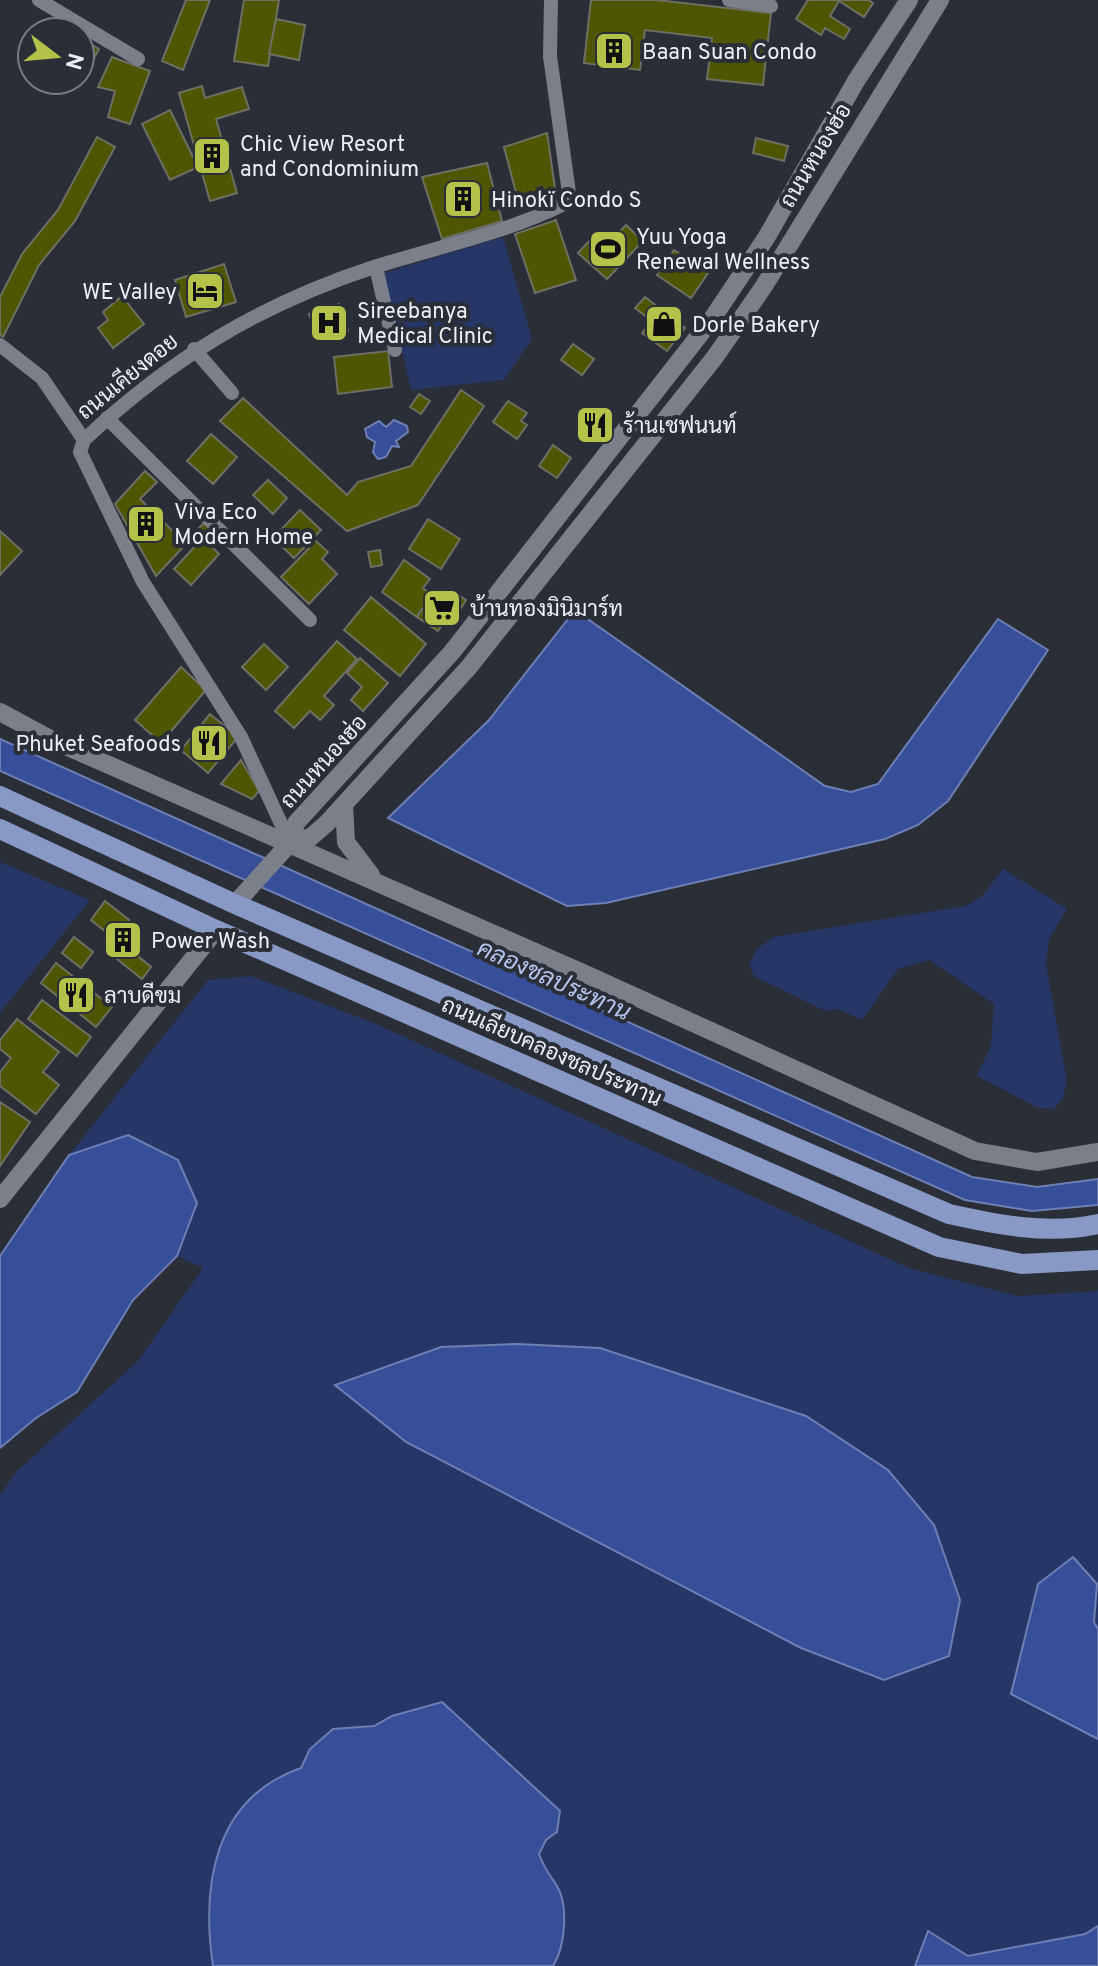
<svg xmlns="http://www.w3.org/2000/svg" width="1098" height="1966" viewBox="0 0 1098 1966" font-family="Overpass,Sarabun,sans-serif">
<rect width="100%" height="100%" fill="#2a2e37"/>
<g fill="#263666">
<path d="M503,237L532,339L504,380L411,390L384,273Z"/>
<path d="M0,862L90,900L0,1013Z"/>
<path d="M1003,869L1067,909L1049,939L1046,964L1067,1081L1063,1098L1054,1109L1038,1108L977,1076L991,1045L994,1004L929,960L898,969L862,1020L838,1009L825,1011L754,976L749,964L757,949L773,937L965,906L982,896Z"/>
<path d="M251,976L374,1023L909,1268L1017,1296L1098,1291V1966H0V1495L16,1472L138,1361L203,1268L177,1256L197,1203L128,1135L69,1155L208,980Z"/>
</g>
<g fill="#374f98" stroke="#6d7fb4" stroke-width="2">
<path d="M394,420L407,426L408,432L396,441L399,447L392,446L386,457L378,459L373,452L375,442L367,437L365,429L379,421L386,427Z"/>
<path d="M575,610L825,786L851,792L878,784L998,619L1048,650L948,801L918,825L885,839L606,903L567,906L388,818L489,720Z"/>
<path d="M0,739L972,1177L1037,1187L1098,1179V1205L1032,1211L965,1200L0,771Z"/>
<path d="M128,1135L178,1160L197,1203L177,1256L133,1300L77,1392L36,1418L0,1448V1256L69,1155Z"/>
<path d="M517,1344L600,1348L806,1416L888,1470L934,1525L960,1600L949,1656L884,1680L801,1648L406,1442L335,1385L441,1347Z"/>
<path d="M1073,1557L1097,1584L1094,1622L1098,1629V1739L1011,1694L1038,1584Z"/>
<path d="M442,1702L560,1811L557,1832L546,1840L539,1854C544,1868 549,1874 557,1886C569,1906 565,1947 553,1966H213C201,1885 214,1798 301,1768L310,1749L333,1729L374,1726L392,1716Z"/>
<path d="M1098,1926V1966H915L928,1931L968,1956L1085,1934Z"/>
</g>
<g fill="#4f5601" stroke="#6e7064" stroke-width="2">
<path d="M186,0H210L183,70L162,61Z"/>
<path d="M244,0H279L268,66L234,61Z"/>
<path d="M591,0H657L771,13L763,85L707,79L712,38L645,30L640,70L584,63Z"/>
<path d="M808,0H868L873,3L864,17L839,1L830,16L850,29L844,39L825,28L821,35L796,19Z"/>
<path d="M276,19L305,25L299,60L269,54Z"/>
<path d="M80,38L99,49L81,80H80Z"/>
<path d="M112,57L150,71L130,124L108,117L115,91L98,87Z"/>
<path d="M202,86L205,98L242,87L249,109L216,119L237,193L210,201L179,93Z"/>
<path d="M170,110L198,167L170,180L142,124Z"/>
<path d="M547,133L556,195L520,208L504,147Z"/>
<path d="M97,137L115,147L75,221L39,265L3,337L0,335V297L22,254L58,210Z"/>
<path d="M756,138L788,146L784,161L753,153Z"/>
<path d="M487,163L502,221L442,239L422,177Z"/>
<path d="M556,220L576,280L535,293L515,234Z"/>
<path d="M626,225L643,241L607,279L578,253L595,235L607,246Z"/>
<path d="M674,250L708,273L691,298L657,275Z"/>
<path d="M224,264L236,302L186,317L175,280Z"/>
<path d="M122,296L144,324L113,348L98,328L108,320L103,312Z"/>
<path d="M645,297L685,328L667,351L642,333L652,321L635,308Z"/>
<path d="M339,304L348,331L319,341L309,314Z"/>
<path d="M573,344L594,359L582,375L561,360Z"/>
<path d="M388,351L392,387L338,394L334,357Z"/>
<path d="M461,390L484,406L418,505L347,531L220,421L243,398L347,495L358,482L411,466Z"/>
<path d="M419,394L430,401L421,414L410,407Z"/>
<path d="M508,401L527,413L521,421L527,425L517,439L493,422Z"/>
<path d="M211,434L237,457L213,484L187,461Z"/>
<path d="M553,445L571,458L557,478L539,466Z"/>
<path d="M145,471L157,482L140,499L186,544L156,576L115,504Z"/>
<path d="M268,480L287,498L273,514L253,495Z"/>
<path d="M300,510L321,530L294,558L273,538Z"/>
<path d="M428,519L460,539L441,569L409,549Z"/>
<path d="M204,523L220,538L212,547L219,554L191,585L174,569L199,542L192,535Z"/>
<path d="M0,531L22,551L0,575Z"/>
<path d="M316,541L328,552L322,559L337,574L309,604L281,577Z"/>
<path d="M380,550L382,565L371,567L368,552Z"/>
<path d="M404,560L430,579L423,588L432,595L417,617L382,592Z"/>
<path d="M451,590L466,600L456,616L451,612L438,631L417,617L432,595L443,603Z"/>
<path d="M371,597L426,644L400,676L344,630Z"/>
<path d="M337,641L357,659L324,696L334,705L320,720L310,711L294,728L275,711Z"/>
<path d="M264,644L288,667L266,690L242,667Z"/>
<path d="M360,658L388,683L363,711L351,700L362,687L347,673Z"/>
<path d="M181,667L206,690L161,743L135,720Z"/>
<path d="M210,714L238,737L208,773L181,750Z"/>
<path d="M241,760L259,791L252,799L221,784Z"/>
<path d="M105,901L129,920L120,931L132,941L127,947L151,967L142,979L107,951L116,940L91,920Z"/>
<path d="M74,937L93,952L81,968L62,953Z"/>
<path d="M56,963L112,1007L96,1027L41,983Z"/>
<path d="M42,1000L91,1037L77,1056L28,1019Z"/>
<path d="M17,1019L59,1052L43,1072L59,1085L36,1114L0,1086V1072L11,1058L0,1049V1040Z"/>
<path d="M0,1102L30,1122L0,1166Z"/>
</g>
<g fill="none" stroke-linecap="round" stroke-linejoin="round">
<g stroke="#7a7f8a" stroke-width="14">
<path d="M39,0L138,59"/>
<path d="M729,0L771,6"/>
<path d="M376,267L395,350"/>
<path d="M0,345L42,378L84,440"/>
<path d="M194,349L232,393"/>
<path d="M107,418L310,620"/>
<path d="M290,843L241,737L143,582L80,452L84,440C171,358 261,304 374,267C437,247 506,233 564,204L569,193L550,56L551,0"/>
</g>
<g stroke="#7a7f8a" stroke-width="18">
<path d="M0,712L52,740L583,973L975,1151L1037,1162L1098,1152"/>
<path d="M344,805L346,842L371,875"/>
<path d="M290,843L311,837L327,823L469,667L715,357L764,286L940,0"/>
<path d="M235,904L290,843L296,823L452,652L712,319L766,238L856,81L909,0"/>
<path d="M0,1199L216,930"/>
</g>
<g stroke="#8899c6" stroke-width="20">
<path d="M0,796L235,904L949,1214C999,1225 1048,1235 1098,1224"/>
<path d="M0,829L216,930L939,1247L1022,1264L1098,1260"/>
</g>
</g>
<defs>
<symbol id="building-square" viewBox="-11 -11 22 22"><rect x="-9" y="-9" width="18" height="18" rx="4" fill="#b5c249" stroke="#2a2e37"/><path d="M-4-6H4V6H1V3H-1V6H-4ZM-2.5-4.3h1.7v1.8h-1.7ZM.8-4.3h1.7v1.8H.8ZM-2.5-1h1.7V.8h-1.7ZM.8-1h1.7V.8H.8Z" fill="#111"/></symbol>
<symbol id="stadium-square" viewBox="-11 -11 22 22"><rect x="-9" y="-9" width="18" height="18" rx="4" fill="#b5c249" stroke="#2a2e37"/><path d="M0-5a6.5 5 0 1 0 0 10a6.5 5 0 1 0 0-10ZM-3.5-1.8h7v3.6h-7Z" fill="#111"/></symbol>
<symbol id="hotel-square" viewBox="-11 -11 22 22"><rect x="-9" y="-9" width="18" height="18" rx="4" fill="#b5c249" stroke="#2a2e37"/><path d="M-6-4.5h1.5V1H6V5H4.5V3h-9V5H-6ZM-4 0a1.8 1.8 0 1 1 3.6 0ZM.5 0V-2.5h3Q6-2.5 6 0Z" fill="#111"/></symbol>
<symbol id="hospital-square" viewBox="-11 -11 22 22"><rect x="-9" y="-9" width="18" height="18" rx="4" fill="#b5c249" stroke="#2a2e37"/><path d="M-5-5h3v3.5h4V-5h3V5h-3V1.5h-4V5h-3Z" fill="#111"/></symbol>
<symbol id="shop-square" viewBox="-11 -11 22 22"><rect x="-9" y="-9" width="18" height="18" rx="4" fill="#b5c249" stroke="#2a2e37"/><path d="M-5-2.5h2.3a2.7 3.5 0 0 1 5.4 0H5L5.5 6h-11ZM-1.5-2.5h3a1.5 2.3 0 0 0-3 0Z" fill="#111"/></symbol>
<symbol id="restaurant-square" viewBox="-11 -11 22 22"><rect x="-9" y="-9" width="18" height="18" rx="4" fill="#b5c249" stroke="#2a2e37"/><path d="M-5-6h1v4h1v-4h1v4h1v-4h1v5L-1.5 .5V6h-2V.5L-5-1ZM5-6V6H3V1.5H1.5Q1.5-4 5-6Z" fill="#111"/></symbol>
<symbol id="supermarket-square" viewBox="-11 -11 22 22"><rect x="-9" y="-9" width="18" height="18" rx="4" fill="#b5c249" stroke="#2a2e37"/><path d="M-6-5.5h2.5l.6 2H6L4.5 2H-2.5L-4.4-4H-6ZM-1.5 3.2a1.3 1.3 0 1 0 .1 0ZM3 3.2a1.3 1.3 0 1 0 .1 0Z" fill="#111"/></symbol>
</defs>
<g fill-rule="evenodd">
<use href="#building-square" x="592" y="29" width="44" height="44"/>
<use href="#building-square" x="190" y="134" width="44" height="44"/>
<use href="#building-square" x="441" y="177" width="44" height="44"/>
<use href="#stadium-square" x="586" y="227" width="44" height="44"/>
<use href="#hotel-square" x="183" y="269" width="44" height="44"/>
<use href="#hospital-square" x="307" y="301" width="44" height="44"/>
<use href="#shop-square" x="642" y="302" width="44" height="44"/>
<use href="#restaurant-square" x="573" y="403" width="44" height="44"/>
<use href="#building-square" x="124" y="502" width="44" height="44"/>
<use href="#supermarket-square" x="420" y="586" width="44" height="44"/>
<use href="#restaurant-square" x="187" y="721" width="44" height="44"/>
<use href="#building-square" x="101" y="918" width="44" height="44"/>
<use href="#restaurant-square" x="54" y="973" width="44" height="44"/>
</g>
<g text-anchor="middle" stroke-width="8" stroke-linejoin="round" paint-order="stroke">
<g font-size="22" fill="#eceff5" stroke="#2a2e37" text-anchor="start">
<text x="642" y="59">Baan Suan Condo</text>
<text x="240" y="151">Chic View Resort<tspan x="240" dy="25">and Condominium</tspan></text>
<text x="491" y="207">Hinokï Condo S</text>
<text x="636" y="244">Yuu Yoga<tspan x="636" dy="25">Renewal Wellness</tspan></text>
<text x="177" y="299" text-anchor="end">WE Valley</text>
<text x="357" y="318">Sireebanya<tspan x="357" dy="25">Medical Clinic</tspan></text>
<text x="692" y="332">Dorle Bakery</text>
<text x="623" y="433">ร้านเชฟนนท์</text>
<text x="174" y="519">Viva Eco<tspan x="174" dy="25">Modern Home</tspan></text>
<text x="470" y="616">บ้านทองมินิมาร์ท</text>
<text x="181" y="751" text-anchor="end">Phuket Seafoods</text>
<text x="151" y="948">Power Wash</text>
<text x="104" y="1003">ลาบดีขม</text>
</g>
<g font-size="22" fill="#eceff5" stroke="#2a2e37">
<text transform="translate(815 155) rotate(-59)" y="8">ถนนหนองฮ่อ</text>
<text transform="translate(127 376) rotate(-39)" y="8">ถนนเคียงดอย</text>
<text transform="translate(323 761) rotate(-48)" y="8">ถนนหนองฮ่อ</text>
<text transform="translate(552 1051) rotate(24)" y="8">ถนนเลียบคลองชลประทาน</text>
</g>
<g font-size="24" font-style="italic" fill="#b4c5ee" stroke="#2a2e37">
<text transform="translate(554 980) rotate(24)" y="8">คลองชลประทาน</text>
</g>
</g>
<g transform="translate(56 56) rotate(106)"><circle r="38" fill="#2a2e37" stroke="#787b83" stroke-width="2"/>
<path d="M0-6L14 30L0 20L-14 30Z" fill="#b5c249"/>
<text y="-12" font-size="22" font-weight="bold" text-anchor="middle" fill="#eceff5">N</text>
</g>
</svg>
